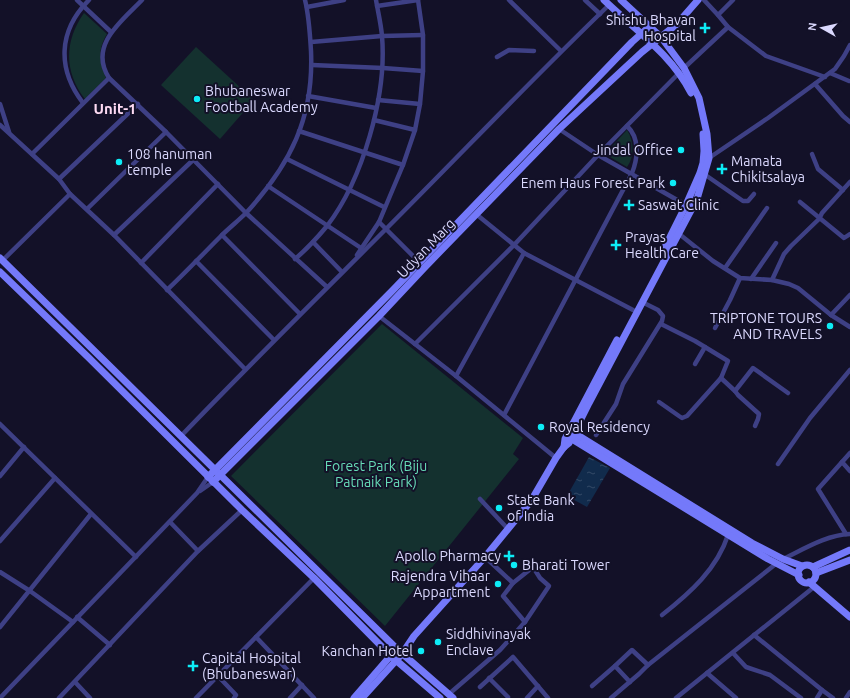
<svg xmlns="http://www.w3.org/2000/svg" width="850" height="698" viewBox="0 0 850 698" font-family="Ubuntu,sans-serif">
<defs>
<pattern id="water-ripples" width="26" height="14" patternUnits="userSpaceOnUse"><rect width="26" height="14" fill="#112b4c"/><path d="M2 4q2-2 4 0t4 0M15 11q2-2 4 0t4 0" fill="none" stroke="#334967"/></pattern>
</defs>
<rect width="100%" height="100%" fill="#131128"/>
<g fill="#14312f">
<path d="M84,13L107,34C97,51 100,60 106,78L85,99C64,72 64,41 84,13Z"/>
<path d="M196,47L254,100L220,139L161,85Z"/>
<path d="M627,130C634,141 635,156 627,167L605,154Z"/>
<path d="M382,324L523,438L513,454L519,459L385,626L231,476Z"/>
</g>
<path fill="url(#water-ripples)" d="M589,457L610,468L587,507L567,496Z"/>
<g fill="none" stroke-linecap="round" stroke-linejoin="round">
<g stroke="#3e4085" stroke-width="4.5">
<path d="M77,0L111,32"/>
<path d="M142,0C122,21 88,45 109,78L166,132L246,213L327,287"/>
<path d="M509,0L561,51"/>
<path d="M585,0L600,14"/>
<path d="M704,0L718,15L728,27L766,56L825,77"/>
<path d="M377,6L418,0"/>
<path d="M307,7L344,0"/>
<path d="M718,15L733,0"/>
<path d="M311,42L382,36L423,35"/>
<path d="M497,57L509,50L534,51"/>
<path d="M312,65L383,68L423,71"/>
<path d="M684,68L728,27"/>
<path d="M830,73L849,81"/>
<path d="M815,84L843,116L850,122"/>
<path d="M308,96L376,108"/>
<path d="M378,100L420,104"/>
<path d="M83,103C57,69 58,31 89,0"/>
<path d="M0,104L9,132"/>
<path d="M374,120L415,130"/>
<path d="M0,125L59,179L70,194L114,235L245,369"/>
<path d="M559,129L598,155L686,205"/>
<path d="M299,131L403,165"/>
<path d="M32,154L109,78"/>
<path d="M812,154L818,169L843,190"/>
<path d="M709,158L768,118L835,69L844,56L850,45"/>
<path d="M287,159L384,207"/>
<path d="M704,174L743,201H748L754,194"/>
<path d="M59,179L138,104"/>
<path d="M268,186L361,248"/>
<path d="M800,202L844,238L850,234"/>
<path d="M87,209L166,132"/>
<path d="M476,214L524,253L633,310"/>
<path d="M379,222L420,263"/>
<path d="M678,233L713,261L740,278L772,280L789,284L798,288L831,315L850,327"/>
<path d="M114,235L193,160"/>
<path d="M222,235L300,314"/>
<path d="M313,242L342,272"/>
<path d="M357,255L379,222L403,165L415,130L420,104L423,71V35L418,0"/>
<path d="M295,259C307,249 317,238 327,226C363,179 387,95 382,36C381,24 378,12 376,0"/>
<path d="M2,261L70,194"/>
<path d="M196,261L274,340"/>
<path d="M141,263L218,184"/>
<path d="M725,268L767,208"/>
<path d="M751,279L776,243"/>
<path d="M772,280L784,254L791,246L819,219L822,213L850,182"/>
<path d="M167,290C186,272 203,254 221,236C229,228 238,221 246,213C290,165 314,118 311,51C310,34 309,16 305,0"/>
<path d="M831,315L850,295"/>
<path d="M379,316L456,376L556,458"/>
<path d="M715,328L730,300L740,278"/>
<path d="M415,344L514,245L598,155L679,73"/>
<path d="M695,364L705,347"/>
<path d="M456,376L524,253"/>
<path d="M721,378L735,391L753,368L788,393"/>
<path d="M735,391L738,395L759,414L758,419L755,426"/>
<path d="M659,402L679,416L682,418L687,416L721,378L728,361L695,341L661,324"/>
<path d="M504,415L632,173C638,158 640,138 627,126"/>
<path d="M0,424L136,557"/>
<path d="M596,435L616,404L623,384L662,321L663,316L658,310L642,302"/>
<path d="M181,436C249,365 318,297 387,228C461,154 533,78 609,5"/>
<path d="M842,462L850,471"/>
<path d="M778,464L810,418L850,370"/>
<path d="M0,476L24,447"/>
<path d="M200,491L213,482"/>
<path d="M480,499L508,529"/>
<path d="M170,522L198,551"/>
<path d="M846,534L818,489L850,453"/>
<path d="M0,541L55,478"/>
<path d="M783,559C804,549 826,535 850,534"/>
<path d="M0,572L30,591L73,622"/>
<path d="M513,583L533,567L540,578L549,586L525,622"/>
<path d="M662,615C690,593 717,569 728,535"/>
<path d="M77,617L110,645"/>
<path d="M0,627L91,514"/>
<path d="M754,635L822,690L817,698"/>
<path d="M256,637L314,698"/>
<path d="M733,653L746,667L770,675L801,698"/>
<path d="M707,673L736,698"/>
<path d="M218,676L236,695L234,698"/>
<path d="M489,678L508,697"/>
<path d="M75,682L90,698"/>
<path d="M630,682L615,666L632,650L648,665"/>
<path d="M592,686L615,666"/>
<path d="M480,687L513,657L548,698"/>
<path d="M822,690L833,698"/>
<path d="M449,694L500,650L525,622L503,596L513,583L485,557"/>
<path d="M0,698L197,493L208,477"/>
<path d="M59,698L198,551L242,510"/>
<path d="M196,698L314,578"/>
<path d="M290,698L302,685"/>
<path d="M527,698L538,686"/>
<path d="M611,698L639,674L648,665L777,563"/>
<path d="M676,698L814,587"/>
<path d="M846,698L850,692"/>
</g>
<g stroke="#7479fa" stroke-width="7">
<path d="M604,0C635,30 671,54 691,93"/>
<path d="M665,247L686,205L700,173L703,163L704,151L703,134"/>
<path d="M0,258L397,649L453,698"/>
<path d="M0,272L89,358L242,510L314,578L391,656L440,698"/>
<path d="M571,431L752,543L783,559L802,566"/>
<path d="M567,436L768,559L799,575"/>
<path d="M564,447L565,439L617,340"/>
<path d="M208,477L393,290L632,42L650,26"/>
<path d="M213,482L379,316L424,268L559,129L642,52L677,24L698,0"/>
<circle cx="807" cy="574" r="9"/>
<path d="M813,567L850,550"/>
<path d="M816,573L850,560"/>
<path d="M809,582L850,617"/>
<path d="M354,698L393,653"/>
<path d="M362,698L402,654L414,636L485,557L531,501L556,458L564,447L569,443L589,403L697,199L709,158L707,134L699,98L684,68L661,37L621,0"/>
</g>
</g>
<g fill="#0decf6" stroke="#131128" stroke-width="1.5">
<path d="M703 22h4v4h4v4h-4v4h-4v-4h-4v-4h4z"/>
<circle cx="197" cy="99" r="4"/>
<circle cx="681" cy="150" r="4"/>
<circle cx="119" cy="162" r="4"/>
<path d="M720 163h4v4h4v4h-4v4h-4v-4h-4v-4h4z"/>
<circle cx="673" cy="183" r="4"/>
<path d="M627 199h4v4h4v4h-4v4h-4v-4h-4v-4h4z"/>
<path d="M614 239h4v4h4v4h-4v4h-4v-4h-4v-4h4z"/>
<circle cx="830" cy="326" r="4"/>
<circle cx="541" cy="427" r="4"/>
<circle cx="499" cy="508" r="4"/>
<path d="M507 550h4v4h4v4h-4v4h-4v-4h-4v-4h4z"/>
<circle cx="514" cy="565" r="4"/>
<circle cx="498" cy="584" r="4"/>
<circle cx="438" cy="642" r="4"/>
<circle cx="421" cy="651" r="4"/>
<path d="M191 660h4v4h4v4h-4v4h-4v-4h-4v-4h4z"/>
</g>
<g text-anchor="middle" stroke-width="4" stroke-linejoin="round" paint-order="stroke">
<g font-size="14" fill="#dbd9fe" stroke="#131128" text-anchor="start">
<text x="696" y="25" text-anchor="end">Shishu Bhavan<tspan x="696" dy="16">Hospital</tspan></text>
<text x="205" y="96">Bhubaneswar<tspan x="205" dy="16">Football Academy</tspan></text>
<text x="673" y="155" text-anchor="end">Jindal Office</text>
<text x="127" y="159">108 hanuman<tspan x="127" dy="16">temple</tspan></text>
<text x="731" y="166">Mamata<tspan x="731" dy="16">Chikitsalaya</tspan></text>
<text x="665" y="188" text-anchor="end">Enem Haus Forest Park</text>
<text x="638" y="210">Saswat Clinic</text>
<text x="625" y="242">Prayas<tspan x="625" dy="16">Health Care</tspan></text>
<text x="822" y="323" text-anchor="end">TRIPTONE TOURS<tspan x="822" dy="16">AND TRAVELS</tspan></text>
<text x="549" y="432">Royal Residency</text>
<text x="507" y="505">State Bank<tspan x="507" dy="16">of India</tspan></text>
<text x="501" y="561" text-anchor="end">Apollo Pharmacy</text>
<text x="522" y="570">Bharati Tower</text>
<text x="490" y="581" text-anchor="end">Rajendra Vihaar<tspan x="490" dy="16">Appartment</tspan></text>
<text x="446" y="639">Siddhivinayak<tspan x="446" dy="16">Enclave</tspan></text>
<text x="413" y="656" text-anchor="end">Kanchan Hotel</text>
<text x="202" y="663">Capital Hospital<tspan x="202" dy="16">(Bhubaneswar)</tspan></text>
</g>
<g font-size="14" fill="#dbd9fe" stroke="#131128">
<text transform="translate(426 248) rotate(-46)" y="5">Udyan Marg</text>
</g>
<g font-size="14" fill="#67dcb7" stroke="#131128">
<text x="376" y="471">Forest Park (Biju<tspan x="376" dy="16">Patnaik Park)</tspan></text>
</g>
<g font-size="15" font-weight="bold" fill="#fedbf3" stroke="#131128">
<text x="115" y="114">Unit-1</text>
</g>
</g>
<g transform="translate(822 28) rotate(278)" stroke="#131128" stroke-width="3" paint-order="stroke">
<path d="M0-3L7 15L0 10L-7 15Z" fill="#dbd9fe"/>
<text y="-6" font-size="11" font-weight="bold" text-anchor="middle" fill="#dbd9fe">N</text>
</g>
</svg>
